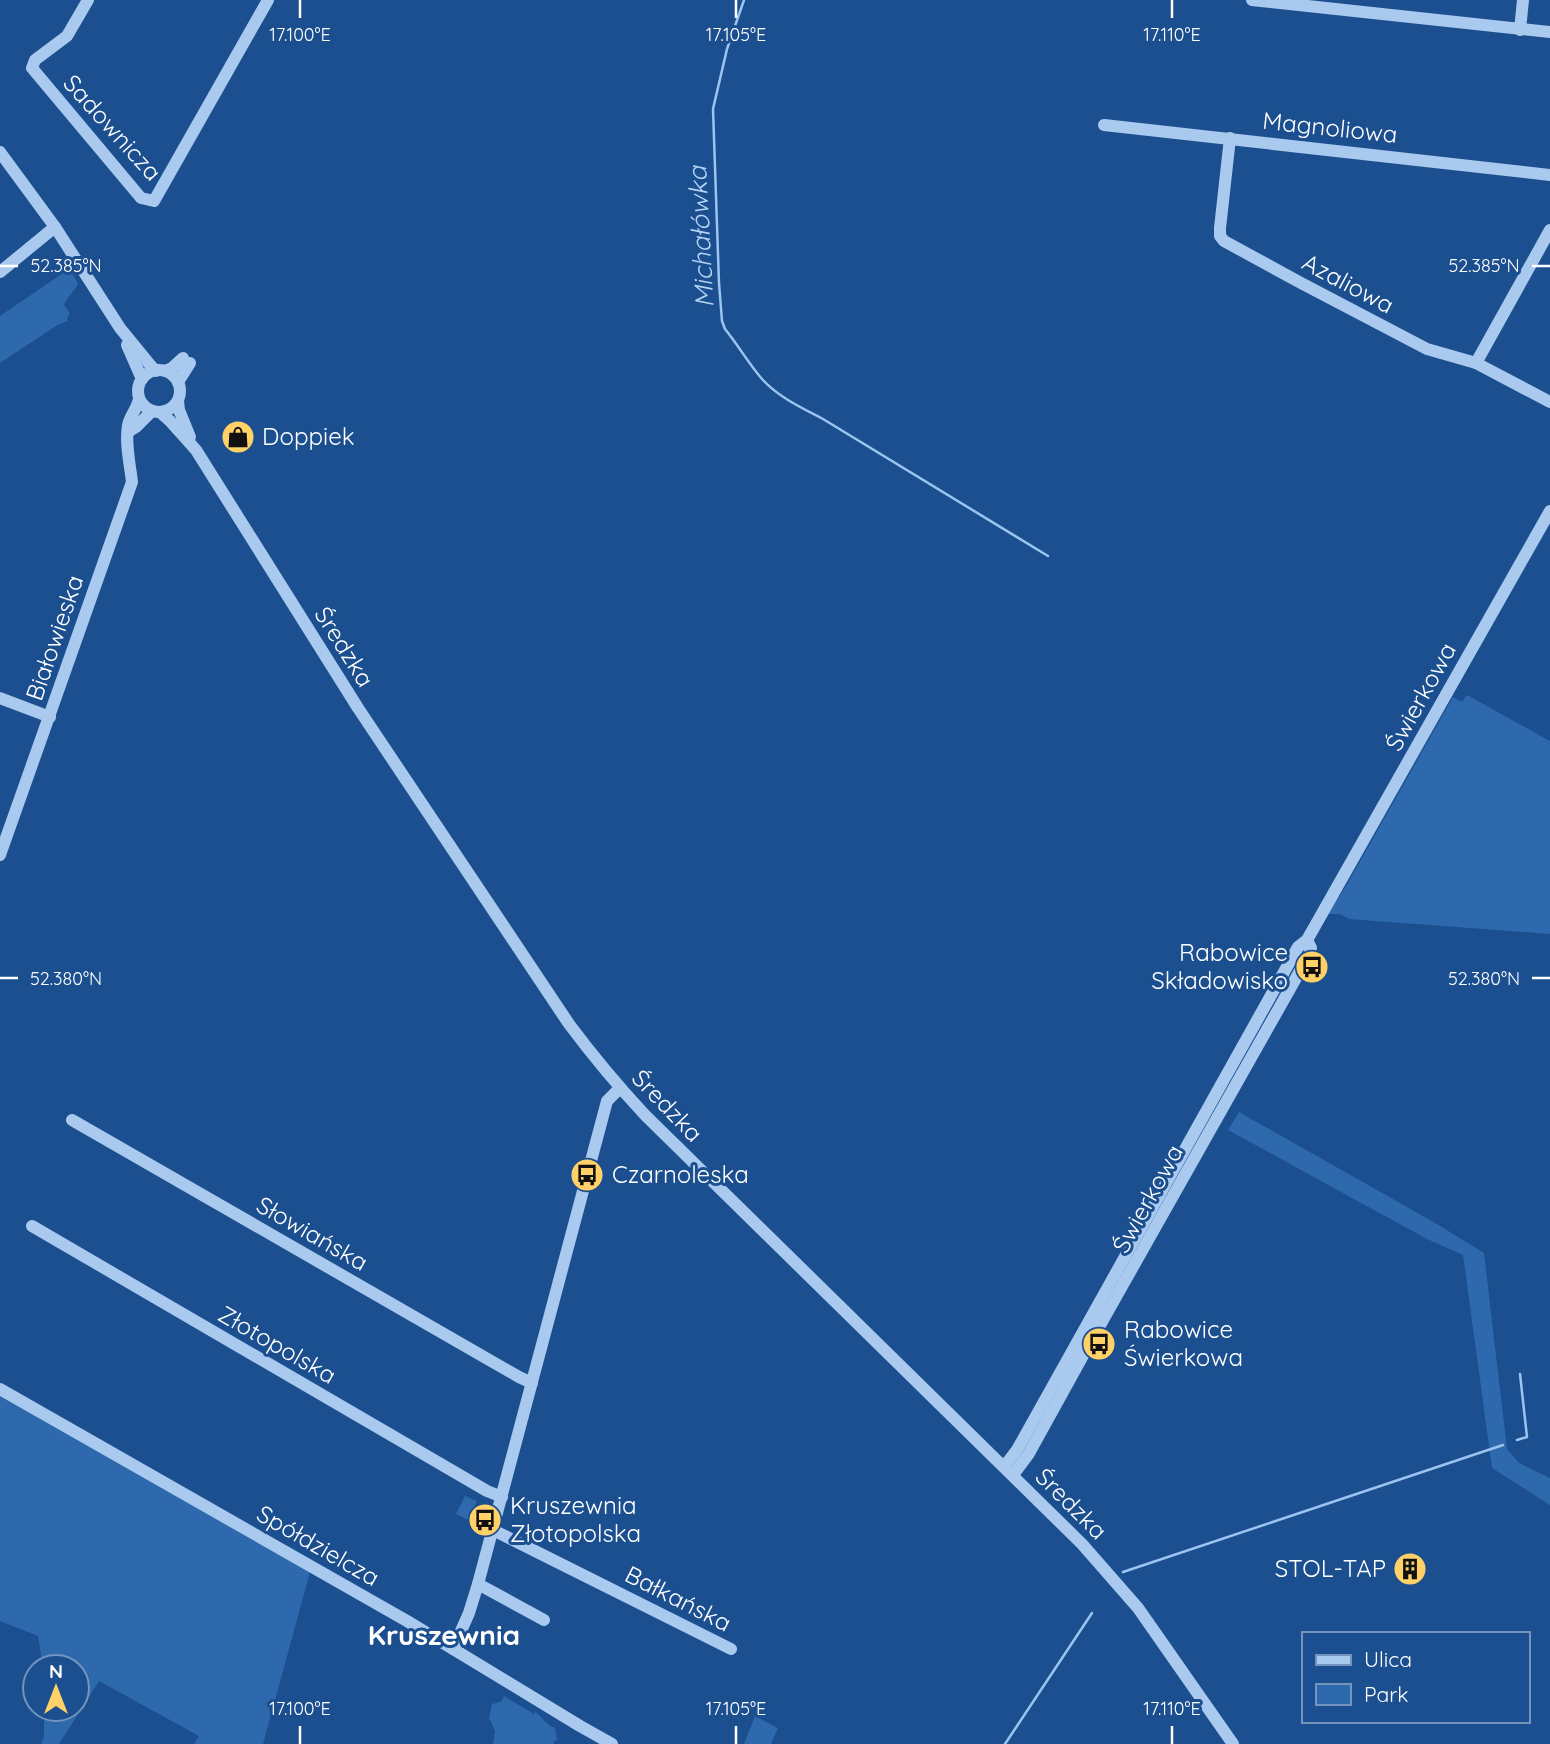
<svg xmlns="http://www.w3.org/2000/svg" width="1550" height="1744" viewBox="0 0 1550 1744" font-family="Quicksand,sans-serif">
<rect width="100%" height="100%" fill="#1b4f8f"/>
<g fill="#2e69ad">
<path d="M69,269L78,283C75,292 67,296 64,305L70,313L67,318L68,321L59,324L0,363V316Z"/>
<path d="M1467,695L1550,741V934L1349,919L1340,914H1327L1345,888L1453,697L1462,702Z"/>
<path d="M1239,1112L1437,1224L1484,1253L1507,1449L1519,1463L1550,1478V1505L1492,1468L1463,1255L1427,1239L1228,1130Z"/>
<path d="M0,1393L310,1572L263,1744H194L199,1736L99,1681L59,1744H41L44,1737V1709H77V1667H43L38,1636L0,1621Z"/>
<path d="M465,1496L477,1501L468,1520L456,1514Z"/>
<path d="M504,1696L534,1714L535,1712C543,1717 546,1725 555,1728L557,1740L553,1742L554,1744H493L495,1731L489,1718L492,1704L501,1702Z"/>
<path d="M755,1716L778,1728L771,1744H744Z"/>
</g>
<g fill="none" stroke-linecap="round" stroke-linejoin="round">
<g stroke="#9cc4f0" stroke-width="2.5">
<path d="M744,0L727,49L713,109L719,283L722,321L725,329C738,345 749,364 762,379C778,397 802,408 823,419L1048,556"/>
<path d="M1517,1440L1527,1437L1520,1374"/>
<path d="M1123,1572L1503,1445"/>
<path d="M1005,1744L1092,1613"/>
</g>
<g stroke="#a9c9ee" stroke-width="12">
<path d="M88,0L67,36L35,60L32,68L141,198L154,201L268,0"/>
<path d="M1252,0L1550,32"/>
<path d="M1520,30L1523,0"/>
<path d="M1104,125L1550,175"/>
<path d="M1230,138L1220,228V236L1224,241L1301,283L1427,349L1476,363L1550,402"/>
<path d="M0,152L55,227L120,328L151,366L156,371"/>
<path d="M0,272L55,227"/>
<path d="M127,345L142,379"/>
<path d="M1476,363L1550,230"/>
<circle cx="159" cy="391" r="21"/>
<path d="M165,371L172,368L183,358"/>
<path d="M178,382L190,363"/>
<path d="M178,401L179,410L190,437"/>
<path d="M160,412L170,421L196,450L358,708L569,1024C593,1056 618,1086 645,1115L1082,1544L1138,1608L1233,1744"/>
<path d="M128,432L136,427L152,411"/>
<path d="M0,698L50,717"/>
<path d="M0,855L132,482C130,464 125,444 128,425C130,416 137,409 139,399"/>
<path d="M72,1120L519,1377L532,1383"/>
<path d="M32,1226L487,1491L502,1497"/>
<path d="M0,1389L407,1621L580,1726L612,1744"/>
<path d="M1004,1467L1017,1450L1298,947L1307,940L1550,511"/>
<path d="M1013,1475L1028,1455L1086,1350L1309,955L1311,948L1307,940"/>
<path d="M493,1530L731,1649"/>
<path d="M478,1584L544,1620"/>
<path d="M453,1649L469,1613L478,1584L607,1101L620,1088"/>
</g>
</g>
<path fill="none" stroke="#fff" stroke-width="2.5" d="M300,0V18M736,0V18M1172,0V18M0,266H18M1532,266H1550M0,978H18M1532,978H1550M300,1726V1744M736,1726V1744M1172,1726V1744"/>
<defs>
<symbol id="shop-disc" viewBox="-11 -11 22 22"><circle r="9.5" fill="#ffd166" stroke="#1b4f8f"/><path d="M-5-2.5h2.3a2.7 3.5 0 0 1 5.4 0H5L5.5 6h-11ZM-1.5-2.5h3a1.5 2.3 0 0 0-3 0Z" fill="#111"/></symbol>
<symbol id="bus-disc" viewBox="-11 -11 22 22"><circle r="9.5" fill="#ffd166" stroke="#1b4f8f"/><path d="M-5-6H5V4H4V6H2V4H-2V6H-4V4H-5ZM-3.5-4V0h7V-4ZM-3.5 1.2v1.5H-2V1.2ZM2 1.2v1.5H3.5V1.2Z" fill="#111"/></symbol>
<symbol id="building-disc" viewBox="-11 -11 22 22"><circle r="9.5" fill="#ffd166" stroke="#1b4f8f"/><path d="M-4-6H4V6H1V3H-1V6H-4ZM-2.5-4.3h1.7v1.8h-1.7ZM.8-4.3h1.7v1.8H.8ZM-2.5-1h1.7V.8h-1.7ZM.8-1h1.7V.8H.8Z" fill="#111"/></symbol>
</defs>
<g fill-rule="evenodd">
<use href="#shop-disc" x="219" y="418" width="38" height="38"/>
<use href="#bus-disc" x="1293" y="948" width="38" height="38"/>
<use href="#bus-disc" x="568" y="1156" width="38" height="38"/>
<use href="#bus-disc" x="1080" y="1325" width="38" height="38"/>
<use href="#bus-disc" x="466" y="1501" width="38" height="38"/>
<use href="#building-disc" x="1391" y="1550" width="38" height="38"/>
</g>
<g text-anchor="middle" stroke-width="6" stroke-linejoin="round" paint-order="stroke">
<g font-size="24" fill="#fff" stroke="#1b4f8f">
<text transform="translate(112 128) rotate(48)" y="8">Sadownicza</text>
<text transform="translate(1330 128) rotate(6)" y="8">Magnoliowa</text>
<text transform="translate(1348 284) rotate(28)" y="8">Azaliowa</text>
<text transform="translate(55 638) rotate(-71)" y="8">Białowieska</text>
<text transform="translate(344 647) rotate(58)" y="8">Średzka</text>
<text transform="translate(1421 697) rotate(-61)" y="8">Świerkowa</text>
<text transform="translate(667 1106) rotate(46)" y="8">Średzka</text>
<text transform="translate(1148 1199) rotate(-61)" y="8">Świerkowa</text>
<text transform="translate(312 1234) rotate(30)" y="8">Słowiańska</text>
<text transform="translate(277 1345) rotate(30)" y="8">Złotopolska</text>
<text transform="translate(1071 1504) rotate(45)" y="8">Średzka</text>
<text transform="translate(318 1546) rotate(30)" y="8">Spółdzielcza</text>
<text transform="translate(678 1599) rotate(27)" y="8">Bałkańska</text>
</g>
<g font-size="24" fill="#fff" stroke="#1b4f8f" text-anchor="start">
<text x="262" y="445">Doppiek</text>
<text x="1288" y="961" text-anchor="end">Rabowice<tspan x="1288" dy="28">Składowisko</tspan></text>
<text x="612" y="1183">Czarnoleska</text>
<text x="1124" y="1338">Rabowice<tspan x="1124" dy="28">Świerkowa</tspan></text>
<text x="510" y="1514">Kruszewnia<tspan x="510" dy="28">Złotopolska</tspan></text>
<text x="1386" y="1577" text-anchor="end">STOL-TAP</text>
</g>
<g font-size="26" font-style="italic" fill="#b5d3f5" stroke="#1b4f8f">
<text transform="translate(701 237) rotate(-93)" y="9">Michałówka</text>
</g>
<g font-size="28" font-weight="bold" fill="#fff" stroke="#1b4f8f">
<text x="444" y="1645">Kruszewnia</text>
</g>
</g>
<g font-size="18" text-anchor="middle" fill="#fff" stroke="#1b4f8f" stroke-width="6" stroke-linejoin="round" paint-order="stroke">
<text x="300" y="41">17.100°E</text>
<text x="736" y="41">17.105°E</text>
<text x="1172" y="41">17.110°E</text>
<text x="66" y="272">52.385°N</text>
<text x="1484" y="272">52.385°N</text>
<text x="66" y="985">52.380°N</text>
<text x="1484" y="985">52.380°N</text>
<text x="300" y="1715">17.100°E</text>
<text x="736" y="1715">17.105°E</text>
<text x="1172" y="1715">17.110°E</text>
</g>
<rect x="1302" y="1632" width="228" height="91" fill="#1b4f8f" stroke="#7695bc" stroke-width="2"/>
<rect x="1316" y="1655" width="35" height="10" fill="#a9c9ee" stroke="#7695bc" stroke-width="2"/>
<text x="1364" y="1667" font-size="21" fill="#ffffff">Ulica</text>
<rect x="1316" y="1684" width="35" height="21" fill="#2e69ad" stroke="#7695bc" stroke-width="2"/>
<text x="1364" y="1702" font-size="21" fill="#ffffff">Park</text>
<g transform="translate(56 1688)"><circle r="33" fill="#1b4f8f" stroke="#7695bc" stroke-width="2"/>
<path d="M0-5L12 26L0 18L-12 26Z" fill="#ffd166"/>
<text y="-10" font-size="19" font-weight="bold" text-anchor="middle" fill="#ffffff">N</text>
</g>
</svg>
